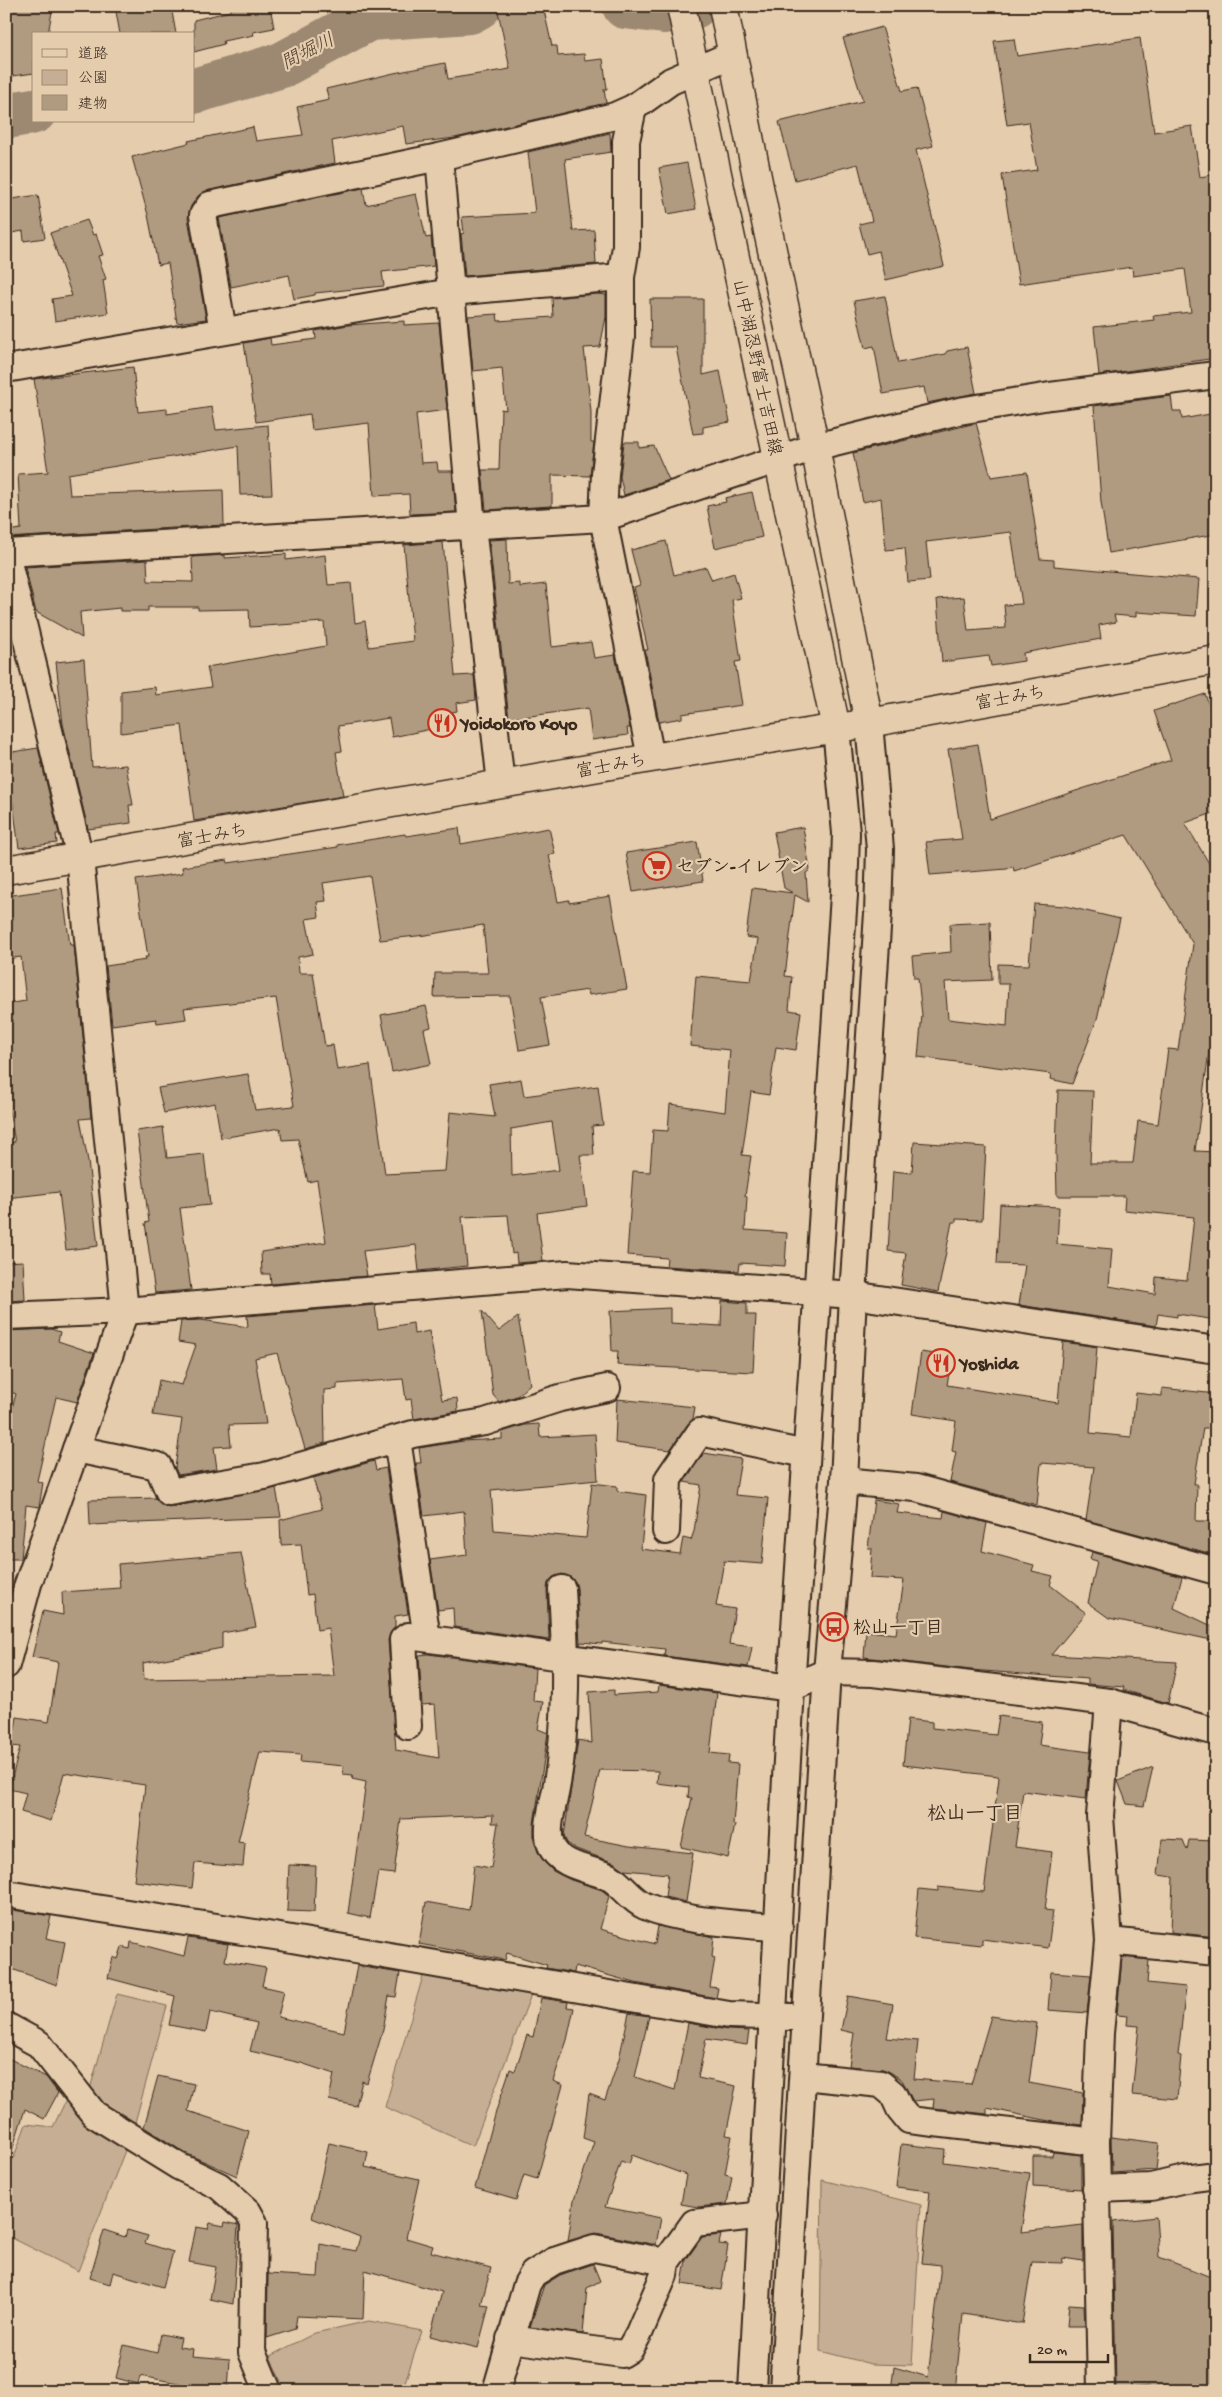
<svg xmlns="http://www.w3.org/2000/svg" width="1222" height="2397" viewBox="0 0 1222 2397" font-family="'Gochi Hand','Klee One',sans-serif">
<rect width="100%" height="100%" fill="#e4ccad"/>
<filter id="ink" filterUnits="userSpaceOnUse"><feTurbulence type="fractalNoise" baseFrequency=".02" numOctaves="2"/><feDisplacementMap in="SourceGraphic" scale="10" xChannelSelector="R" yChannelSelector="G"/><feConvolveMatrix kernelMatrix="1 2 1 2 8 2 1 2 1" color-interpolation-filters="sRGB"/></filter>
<g filter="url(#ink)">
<g fill="#c5ae93" stroke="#806c58">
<path d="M423,1976L532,1992L473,2146L385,2107Z"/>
<path d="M117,1994L167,2006L134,2126L88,2096Z"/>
<path d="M68,2096L126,2148L78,2271L6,2235V2179L26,2124L53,2127Z"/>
<path d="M822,2180L921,2205L912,2365L871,2364L820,2351Z"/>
<path d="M369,2321L422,2331L402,2391H285L270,2356L315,2333Z"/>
</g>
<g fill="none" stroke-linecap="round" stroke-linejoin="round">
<g stroke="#9d8871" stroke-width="46">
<path d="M625,6L664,11L694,6"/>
<path d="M194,91L282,65L369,18L470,11L479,6"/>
<path d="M6,116L34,111"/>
</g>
</g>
<g fill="#b09a80" stroke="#3b2a1e" fill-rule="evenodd">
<path d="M6,6H53L48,34H34V73L6,77Z"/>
<path d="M115,6H171L176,34H120Z"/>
<path d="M230,6H270L274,28L253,32L254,35L223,41L224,44L194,52V20L231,11Z"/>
<path d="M497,6H543L552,46H557L558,56L584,54L585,61L603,59L607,89H604L606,103L455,138L406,144L403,126L332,141L335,163L206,191L198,196L191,206L188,218L206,319L177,323L168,263L158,265L148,215L132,157L189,143L188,141L253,127L256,141L303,135L297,107L329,100L326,89L394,73L445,63L448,79L510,69Z"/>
<path d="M882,27L902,91L917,88L933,146L916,150L944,266L886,280L879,251L867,254L859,224L872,221L858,164L795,180L779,122L863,101L843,38Z"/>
<path d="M1140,38L1154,132L1192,126L1200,177L1216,174V203L1209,204L1212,244H1216V358L1099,375L1094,327L1154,320L1153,316L1191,312L1185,269L1133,276L1132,267L1019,284L1002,175L1037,170L1029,122L1007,125L994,41L1014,39L1017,56Z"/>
<path d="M610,133L611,152L565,159L573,231L594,230L596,264L465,276L461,234L464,233L462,217L535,213L528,152Z"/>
<path d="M687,163L696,209L668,214L659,168Z"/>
<path d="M363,188L366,205L416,194L426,238L431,237L434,266L382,272L384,286L315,293V295L294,299L289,275L231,287L219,218Z"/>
<path d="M38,195L45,238L24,241L23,231L6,234V200Z"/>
<path d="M87,220L93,235L96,234L103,255L98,256L106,279L103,280L108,313L55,321L52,299L72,296L50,233Z"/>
<path d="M597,294L606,295V317L600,347L584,348L591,412V442H594L590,476L552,475V506L486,510L482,470H499L501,409L506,410L502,368L473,371L468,316L497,314L498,321L553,317L552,298Z"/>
<path d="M885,296L898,363L945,354L947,351L967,347L976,393L927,403L924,387L883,394L874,346L865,348L854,301Z"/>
<path d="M650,299H703V375L720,371L730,422L703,427V433L693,434L676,347H651Z"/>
<path d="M404,321V325L439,323L447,410L416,414L421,463L437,462L438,471H452L456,512L410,514L409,494L374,496L369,423L312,430L310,414L256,422L244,343L270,338L271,345L316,339L315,331L348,325Z"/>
<path d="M133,367L138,412L167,409V414L212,407L216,430L268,425L272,494L240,495L238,446L68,474L70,495L223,490L224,525L6,538V531L21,529L18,474L48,472L34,379Z"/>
<path d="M1171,396L1173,411H1181L1182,419L1216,413V534L1109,553L1101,502L1094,406Z"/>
<path d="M976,423L991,477L1027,472L1040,559L1054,560V566L1199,579L1196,616L1136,612V617L1114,615L1116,622L1099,625L1101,639L1023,653L1024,661L991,666L989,656L942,662L937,599L964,597L968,631L1006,628L1004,605L1022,604L1011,532L926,542L930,580L908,582L905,548L886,550L881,498L863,502L853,453Z"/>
<path d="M624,442H639V448L654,446L669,480L624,495L620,477Z"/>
<path d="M752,492L762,537L715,548L707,506L726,502L725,498Z"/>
<path d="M507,539L508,584L520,583V587L546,584L552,647L591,642L594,658L615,655L630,728H627L628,735L592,740L588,708L509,719L489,540Z"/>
<path d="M666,541L674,575L706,567L712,580L734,573L741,598L732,600L741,661L735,662L742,705L682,714V718L659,722L645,650H648L634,587L640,585L631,550Z"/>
<path d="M443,542L455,676L474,675L476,700L456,703L457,711L452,712L455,724L412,733L392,737L389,718L338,726L342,751L336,752L343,796L194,821L182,725L121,733V691L155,687L156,695L211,687L207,667L326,646L324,622L250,627L249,609L198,610V607H148V611H120V608L80,612L82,638L36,612L25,567L147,560L148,581L193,582L192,557L225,555V558L286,554V560L325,555L328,585L351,583L355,623L365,621L369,647L413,641L404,545Z"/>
<path d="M84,659L92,767L126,765L133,805H129L131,823L88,829L63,724L56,662Z"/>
<path d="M1205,694L1216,725V812L1185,823L1216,875V1025L1213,1024L1195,1151L1216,1152V1320L1177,1314V1317L1158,1314L1156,1326L1019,1305L1025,1265L997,1264L1000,1204L1059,1207L1057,1244L1112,1249L1109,1286L1155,1294L1156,1277L1187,1280L1194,1217L1124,1210L1125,1196H1057L1056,1153L1058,1090L1093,1091L1090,1163H1133L1138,1121L1158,1124L1168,1049L1178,1050L1193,944L1126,835L1014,871L1013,866L1007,869L930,875L926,842L962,839L948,749L978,744L990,819L1171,760L1154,711Z"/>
<path d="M38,748L59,834H56L57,843L19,848L6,753Z"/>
<path d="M803,827L810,870L806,873L808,902L795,895L785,976L792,977L789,1010L801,1012L796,1050L776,1047L769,1095L751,1092L742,1155L751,1156L745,1196L747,1197L745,1230L787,1233L785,1266L740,1263L739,1271L713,1269L666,1266L667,1258L627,1255L633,1171L650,1172L653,1130L668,1131L670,1104L725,1112L730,1050L690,1046L696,976L751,981L758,939L746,937L752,888L793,893L784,888L774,832Z"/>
<path d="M459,828L461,844L549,828L555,854L549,855L558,902L569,900V903L610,896L627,989L589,995L588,990L541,997L550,1045L519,1050L510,996L434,997L435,973H488L483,925L426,935L380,940L370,876L323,883L326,901L317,902L319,917L306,919L313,954L298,957L299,973H313L325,1046L333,1045L337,1070L370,1065L385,1174L445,1171L450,1112L495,1117L489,1084L521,1079L524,1096L598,1086L603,1125L592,1126L594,1155H580L587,1206L537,1213L543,1261L517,1263L516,1253L512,1254L508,1215L462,1217L467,1266L419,1271L416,1245L363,1251L367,1276L271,1284L270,1274H262L261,1252L326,1242L317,1180L308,1182L298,1139L282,1140L280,1128L221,1138L215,1103L164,1113L158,1088L248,1074L255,1110L294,1106L276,998L184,1008L186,1019L157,1023L156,1019L112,1025L106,966L146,960L145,957H148L136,880L183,873L182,867L227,860L228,863L338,847L337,845L405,834L406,836ZM552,1122L559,1170L512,1176L511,1129Z"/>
<path d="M697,842L703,881L633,892L626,853Z"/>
<path d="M62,888L70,945H74L91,1118L80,1119L88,1161L98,1246L66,1250L59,1192L6,1198V1143L15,1142L6,1096V1004L26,1001L21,957L6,959V896Z"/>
<path d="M1034,904L1065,906L1120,919L1097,1019L1072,1084L1050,1079L1051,1074L918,1057L922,1015L918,978H914L912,956L951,952L950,924L990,922L992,980L945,982L948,1019L1007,1026L1009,984H998V964L1029,965Z"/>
<path d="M426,1006L431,1027L424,1029L431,1064L392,1072L381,1015Z"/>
<path d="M163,1127L167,1158L204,1154L210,1205L180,1208L191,1290L155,1293L145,1223L149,1222L137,1131Z"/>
<path d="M914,1142L986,1147L982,1220L956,1219V1222H952L938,1292L901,1285L906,1253L888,1251L893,1171L912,1173Z"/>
<path d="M23,1261L25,1300L6,1301V1262Z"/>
<path d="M722,1301L747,1303V1315H756L753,1372L617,1365L618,1351H612L610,1311L670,1308V1323L721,1326Z"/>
<path d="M375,1305L378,1329L413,1323L414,1334L429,1331L442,1400L457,1398L458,1411L414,1419L411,1399L406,1400L403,1379L337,1384V1389L324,1390L325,1443L305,1449L277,1353L255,1358L266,1424L229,1425L231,1446L214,1447L217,1469L178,1475L175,1468L182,1419L153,1415L159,1380L182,1385L196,1345L178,1342L181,1321L201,1320L248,1327L247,1316Z"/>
<path d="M482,1311L499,1331L518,1317L530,1384L517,1396L499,1402L493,1395Z"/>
<path d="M51,1329L60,1332L58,1341L94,1353L77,1402L56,1397L37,1481L43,1483L39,1507L26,1505L21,1559H6V1429L16,1394L6,1390V1348L9,1349L7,1331Z"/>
<path d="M1063,1342L1097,1347L1090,1433L1131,1437L1136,1393L1162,1396V1388L1216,1394V1428H1203L1194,1484H1197L1196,1521H1216V1555L1086,1520L1094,1467L1041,1463L1037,1505L950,1482L956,1452L952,1451L956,1421L912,1414L921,1352L952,1357L947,1385L1058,1403Z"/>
<path d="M617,1399L695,1407L693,1419L688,1424L670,1450L615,1443Z"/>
<path d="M539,1424L540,1437L595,1434L598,1480L491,1490L494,1530L586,1538L592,1483L617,1486V1491L646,1495L641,1549L680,1554L683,1538L691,1540L694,1531L701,1485L684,1482L704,1453L741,1459L735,1495L768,1498L762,1564L724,1561L716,1606L735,1609L729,1644L752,1647L748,1667L664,1656L665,1649L602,1642V1644L581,1642L580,1644L577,1588L575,1581L569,1576L562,1574L553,1577L548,1583L547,1589L549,1640L454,1627L453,1608L438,1610L430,1560L467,1555L464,1511L424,1516L416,1463H421L419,1448L463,1441L502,1439V1432L525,1425Z"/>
<path d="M374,1461L376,1470L386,1468L408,1614L395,1616V1627L390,1634L388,1640L396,1750L439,1758L435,1704L422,1705L419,1655L428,1654L535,1668L533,1701L543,1702L538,1729L548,1733L534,1824V1840L538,1852L545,1863L553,1871L571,1880L602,1890L609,1896L600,1929L655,1944L658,1926L714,1937L712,1957L715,1958L710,1987L718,1988L716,1998L635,1983L575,1966L574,1973L546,1968L547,1965L507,1953L505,1960L419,1944L426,1902L469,1910L474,1865L491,1868L498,1823H492L493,1815L401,1819L394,1874L378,1872L370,1918L348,1913L366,1782L352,1779L353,1775L343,1774L344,1766L300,1762L301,1755L260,1752L238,1842L245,1843L243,1867L195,1863L192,1888L134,1881L145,1785L64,1773L51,1821L21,1812L26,1793L9,1789L20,1747L12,1746L17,1717L49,1722L58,1662L32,1657L43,1611L63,1615L62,1592L120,1588L118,1564L241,1553L256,1627L222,1633V1648L143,1663L144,1679L334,1676L328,1628L317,1630L313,1594L307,1595L301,1544L281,1545L280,1520L322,1509L313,1478Z"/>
<path d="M276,1488L281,1517L90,1525L89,1500L155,1498L164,1506L171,1507Z"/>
<path d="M874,1500L899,1504L897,1513L943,1518L944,1511L987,1523L982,1551L1034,1565L1032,1571L1053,1576L1050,1585L1086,1613L1051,1655L1177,1662L1168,1703L1123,1690L1124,1687L1088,1684V1679L971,1670L864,1657L866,1631L896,1634L904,1580L870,1578L872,1548H868Z"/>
<path d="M1092,1552L1182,1577L1174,1608L1216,1628V1641L1109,1618L1088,1603L1097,1561L1090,1559Z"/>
<path d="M659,1685L717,1693L710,1753L729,1755L728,1763L738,1764L733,1824L735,1825L728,1858L681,1847L692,1798L688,1797L689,1787L657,1783L658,1771L600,1770L584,1837L629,1846L693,1853L686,1902L665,1897L668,1874L625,1870L615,1863L576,1849L567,1843L564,1836L578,1740L592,1743L589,1692L614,1690V1695L658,1692Z"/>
<path d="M999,1716L1042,1722L1039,1745L1090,1752L1086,1799L1023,1791L1015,1847L1052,1852L1045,1910L1053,1911L1048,1948L982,1939V1945L914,1938L919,1889L938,1891V1887L984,1892L999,1778L998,1776L903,1765L908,1719L932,1722V1728L996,1735Z"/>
<path d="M1153,1767L1144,1806L1127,1804L1118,1781Z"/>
<path d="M1162,1839L1183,1840L1187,1850L1189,1840L1216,1841V1937L1171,1932L1173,1877L1158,1875Z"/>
<path d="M289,1865L316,1866L314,1912L287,1911Z"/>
<path d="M6,1909L51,1916L46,1938L65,1942L57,1985L6,1967Z"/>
<path d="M188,1938L228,1944L225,1961L266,1968L262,1986L284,1991L278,2017L344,2032L357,1966L400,1973L396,1997L389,1996L383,2030L367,2083L362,2081L356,2106L329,2100L334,2074L301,2063L250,2051L257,2023L210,2012L206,2032L169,2025L175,1996L108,1978L113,1957L118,1959L122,1947L130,1949L131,1942L184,1956Z"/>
<path d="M1122,1957L1149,1960L1147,1983L1186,1987L1178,2055L1181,2056L1177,2099L1132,2095L1139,2026L1127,2025L1128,2016L1117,2015Z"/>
<path d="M1051,1972L1091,1975L1087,2013L1048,2010Z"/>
<path d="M848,1996L893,2004L887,2038L918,2041L914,2079L971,2084L991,2016L1037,2023L1029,2083L1083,2093L1082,2125L1054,2122L987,2108V2114L933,2108L934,2099L913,2101L902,2080L890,2072L883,2069L849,2066L854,2033L841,2030Z"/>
<path d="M541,1998L568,2002L567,2007L574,2008L567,2040L553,2081L563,2085L537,2179L524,2175L516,2200L475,2188L497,2108L510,2069L515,2071L527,2035L533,2037Z"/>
<path d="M629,2013L649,2016L635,2077L675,2090L688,2023L727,2030L749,2031L747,2045L706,2039L698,2078L736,2086L726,2135L732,2136L725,2174L732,2176L727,2204L698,2207L681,2204L686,2175L632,2155L629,2164L621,2161L605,2207L661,2218L656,2245L596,2233L568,2241L574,2200L594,2142L583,2138L589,2094L605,2100L619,2059Z"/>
<path d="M6,2057L46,2077L58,2093L44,2119L25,2109L11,2154H6Z"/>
<path d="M158,2076L194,2084L188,2111L249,2131L237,2176L185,2153L144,2127Z"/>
<path d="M1111,2137L1159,2143L1156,2170L1112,2173Z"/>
<path d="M329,2143L368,2152L365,2167L419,2179L406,2238L433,2246L431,2252L491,2268L481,2305L489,2306L478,2348L430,2336L442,2292L365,2270L363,2319L297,2316L295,2329L267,2338L268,2274L318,2277L320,2244L356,2251L360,2237L312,2218Z"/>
<path d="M901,2144L945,2149L944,2162L1030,2173L1021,2232L1083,2225V2261L1063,2258L1062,2263L1032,2262L1022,2324L963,2314L955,2391H891L894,2367L928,2377L941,2265L922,2263L930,2191L896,2187Z"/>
<path d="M1053,2152L1081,2155V2189L1033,2186V2156H1052Z"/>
<path d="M1156,2217L1159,2257L1216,2279V2391H1150L1149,2386L1116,2390L1113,2222Z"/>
<path d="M225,2222L238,2225L233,2304L210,2299L216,2267L189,2262L196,2227L208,2229L210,2223L224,2226Z"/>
<path d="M104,2230L125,2237L127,2230L148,2236L145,2243L173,2252L163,2287L113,2272L110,2284L90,2278Z"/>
<path d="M721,2235L719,2244L728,2245L721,2290L682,2284L686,2260L702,2237Z"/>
<path d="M593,2264L600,2281L587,2288L583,2334L530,2327L544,2285L560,2275Z"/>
<path d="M1069,2304L1084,2305L1085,2326H1067Z"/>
<path d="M161,2334L181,2338L179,2347L193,2349L192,2356L230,2359L228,2391H200V2387L140,2376L138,2384L116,2378L124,2345L157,2353Z"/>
</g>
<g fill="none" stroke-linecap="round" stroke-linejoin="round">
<defs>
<g id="minor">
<path d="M439,157L472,526L501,784"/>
<path d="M223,331L203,215L210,205L439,157L615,116L633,108"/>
<path d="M6,369L451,292L621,277"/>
<path d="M6,553L603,518L815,447L959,411L1050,396L1216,375"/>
<path d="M6,554L80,858L125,1311L28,1584L6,1665"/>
<path d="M651,758L603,518L605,474L621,337V277L626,247V141L633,108L671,81L733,54"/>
<path d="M6,1316L125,1311L567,1274L853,1295L1216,1350"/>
<path d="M397,1439L427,1638"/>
<path d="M76,1449L158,1466L169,1492L265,1476L413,1434L485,1422L560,1398L607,1388"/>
<path d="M844,1481L916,1488L1216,1571"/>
<path d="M666,1531L668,1479L700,1432L806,1454"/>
<path d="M562,1589C566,1656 568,1723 556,1789C553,1806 545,1829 551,1845C559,1867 593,1869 609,1877C622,1884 631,1900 645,1906C682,1922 738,1923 779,1928"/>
<path d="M408,1726L403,1640L408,1636L791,1688L827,1672L873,1673L1109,1702L1216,1732"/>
<path d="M6,1894L280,1937L729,2015L791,2017"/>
<path d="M1109,1941L1216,1952"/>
<path d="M6,2026L39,2044L94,2114L178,2166L219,2186L248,2212L254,2223L252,2352L268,2391"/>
<path d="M803,2076L881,2084L893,2094L900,2109L909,2120L1096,2142"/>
<path d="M1096,2189L1151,2187L1185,2179L1216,2175"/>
<path d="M510,2339L622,2354L630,2349L639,2333L664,2275L666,2262L694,2223L763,2215"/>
<path d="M496,2391L527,2284L533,2274L554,2261L594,2248L666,2262"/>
<path d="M752,2391L791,1688L844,895L846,833L836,728"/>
<path d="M783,2391L827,1672L844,1481L853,1295L878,913L880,849L869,723"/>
<path d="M1101,2391L1096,2142L1100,2033L1109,1941L1100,1816L1109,1702"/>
</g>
<g id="major">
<path d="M681,6L836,728"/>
<path d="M723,6L766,222L815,447L869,723"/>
</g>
<path id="highway" d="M6,870L651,758L869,723L1216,660"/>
</defs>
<use href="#minor" stroke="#3b2a1e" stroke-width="30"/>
<use href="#major" stroke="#3b2a1e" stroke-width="31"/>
<use href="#highway" stroke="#3b2a1e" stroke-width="31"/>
<use href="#minor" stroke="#e4ccad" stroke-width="26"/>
<use href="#major" stroke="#e4ccad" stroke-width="28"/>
<use href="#highway" stroke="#e4ccad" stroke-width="28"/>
</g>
</g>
<defs>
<symbol id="restaurant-ring" viewBox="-11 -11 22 22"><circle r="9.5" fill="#e4ccad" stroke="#c8321e" stroke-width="1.5"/><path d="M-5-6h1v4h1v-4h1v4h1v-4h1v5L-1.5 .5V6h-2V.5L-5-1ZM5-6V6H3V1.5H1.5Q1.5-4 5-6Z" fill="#c8321e"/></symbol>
<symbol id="supermarket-ring" viewBox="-11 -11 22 22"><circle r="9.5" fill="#e4ccad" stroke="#c8321e" stroke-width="1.5"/><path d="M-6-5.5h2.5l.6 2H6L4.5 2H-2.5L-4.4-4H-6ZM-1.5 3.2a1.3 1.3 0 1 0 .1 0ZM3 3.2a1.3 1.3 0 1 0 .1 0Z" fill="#c8321e"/></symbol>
<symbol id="bus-ring" viewBox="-11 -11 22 22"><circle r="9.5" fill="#e4ccad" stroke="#c8321e" stroke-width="1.5"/><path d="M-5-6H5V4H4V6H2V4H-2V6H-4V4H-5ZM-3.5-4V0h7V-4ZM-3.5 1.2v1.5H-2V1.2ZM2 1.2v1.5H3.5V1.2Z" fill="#c8321e"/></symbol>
</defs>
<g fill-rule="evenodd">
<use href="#restaurant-ring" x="426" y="707" width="32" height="32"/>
<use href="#supermarket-ring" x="641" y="850" width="32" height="32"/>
<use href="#restaurant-ring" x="925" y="1347" width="32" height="32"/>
<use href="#bus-ring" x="818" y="1611" width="32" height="32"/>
</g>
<g text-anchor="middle" stroke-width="4.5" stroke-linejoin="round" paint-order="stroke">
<g font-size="18" fill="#3b2a1e" stroke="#e4ccad">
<text transform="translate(758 367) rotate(78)" y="6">山中湖忍野富士吉田線</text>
<text transform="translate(1010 697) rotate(-10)" y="6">富士みち</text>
<text transform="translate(611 765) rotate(-10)" y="6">富士みち</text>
<text transform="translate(212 835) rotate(-10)" y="6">富士みち</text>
</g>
<g font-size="18" font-weight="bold" fill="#3b2a1e" stroke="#e4ccad" text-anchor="start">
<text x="461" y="729">Yoidokoro Koyo</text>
<text x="676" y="872">セブン-イレブン</text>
<text x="960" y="1369">Yoshida</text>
<text x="853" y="1633">松山一丁目</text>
</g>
<g font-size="19" font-style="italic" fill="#4f3d2f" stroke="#e4ccad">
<text transform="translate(307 50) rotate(-27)" y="7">間堀川</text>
</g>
<g font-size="19" font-weight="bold" fill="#3b2a1e" stroke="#e4ccad">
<text x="975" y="1819">松山一丁目</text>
</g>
</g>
<rect width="1222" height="2397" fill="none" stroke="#e4ccad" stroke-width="25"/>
<rect x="12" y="12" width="1197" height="2372" fill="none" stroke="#3b2a1e" stroke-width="2" filter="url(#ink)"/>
<rect x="32" y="32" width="162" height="90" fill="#e4ccad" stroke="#a08b74"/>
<rect x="42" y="49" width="25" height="8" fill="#e4ccad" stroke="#a08b74"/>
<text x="78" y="58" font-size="15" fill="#3b2a1e">道路</text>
<rect x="42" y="70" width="25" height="15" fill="#c5ae93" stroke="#a08b74"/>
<text x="78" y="82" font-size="15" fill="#3b2a1e">公園</text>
<rect x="42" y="95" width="25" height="15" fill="#b09a80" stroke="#a08b74"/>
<text x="78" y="108" font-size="15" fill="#3b2a1e">建物</text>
<path d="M1030 2354v8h78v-8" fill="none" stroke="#3b2a1e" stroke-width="2.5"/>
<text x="1037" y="2354" font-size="15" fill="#3b2a1e" stroke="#e4ccad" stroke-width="4" paint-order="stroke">20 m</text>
</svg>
